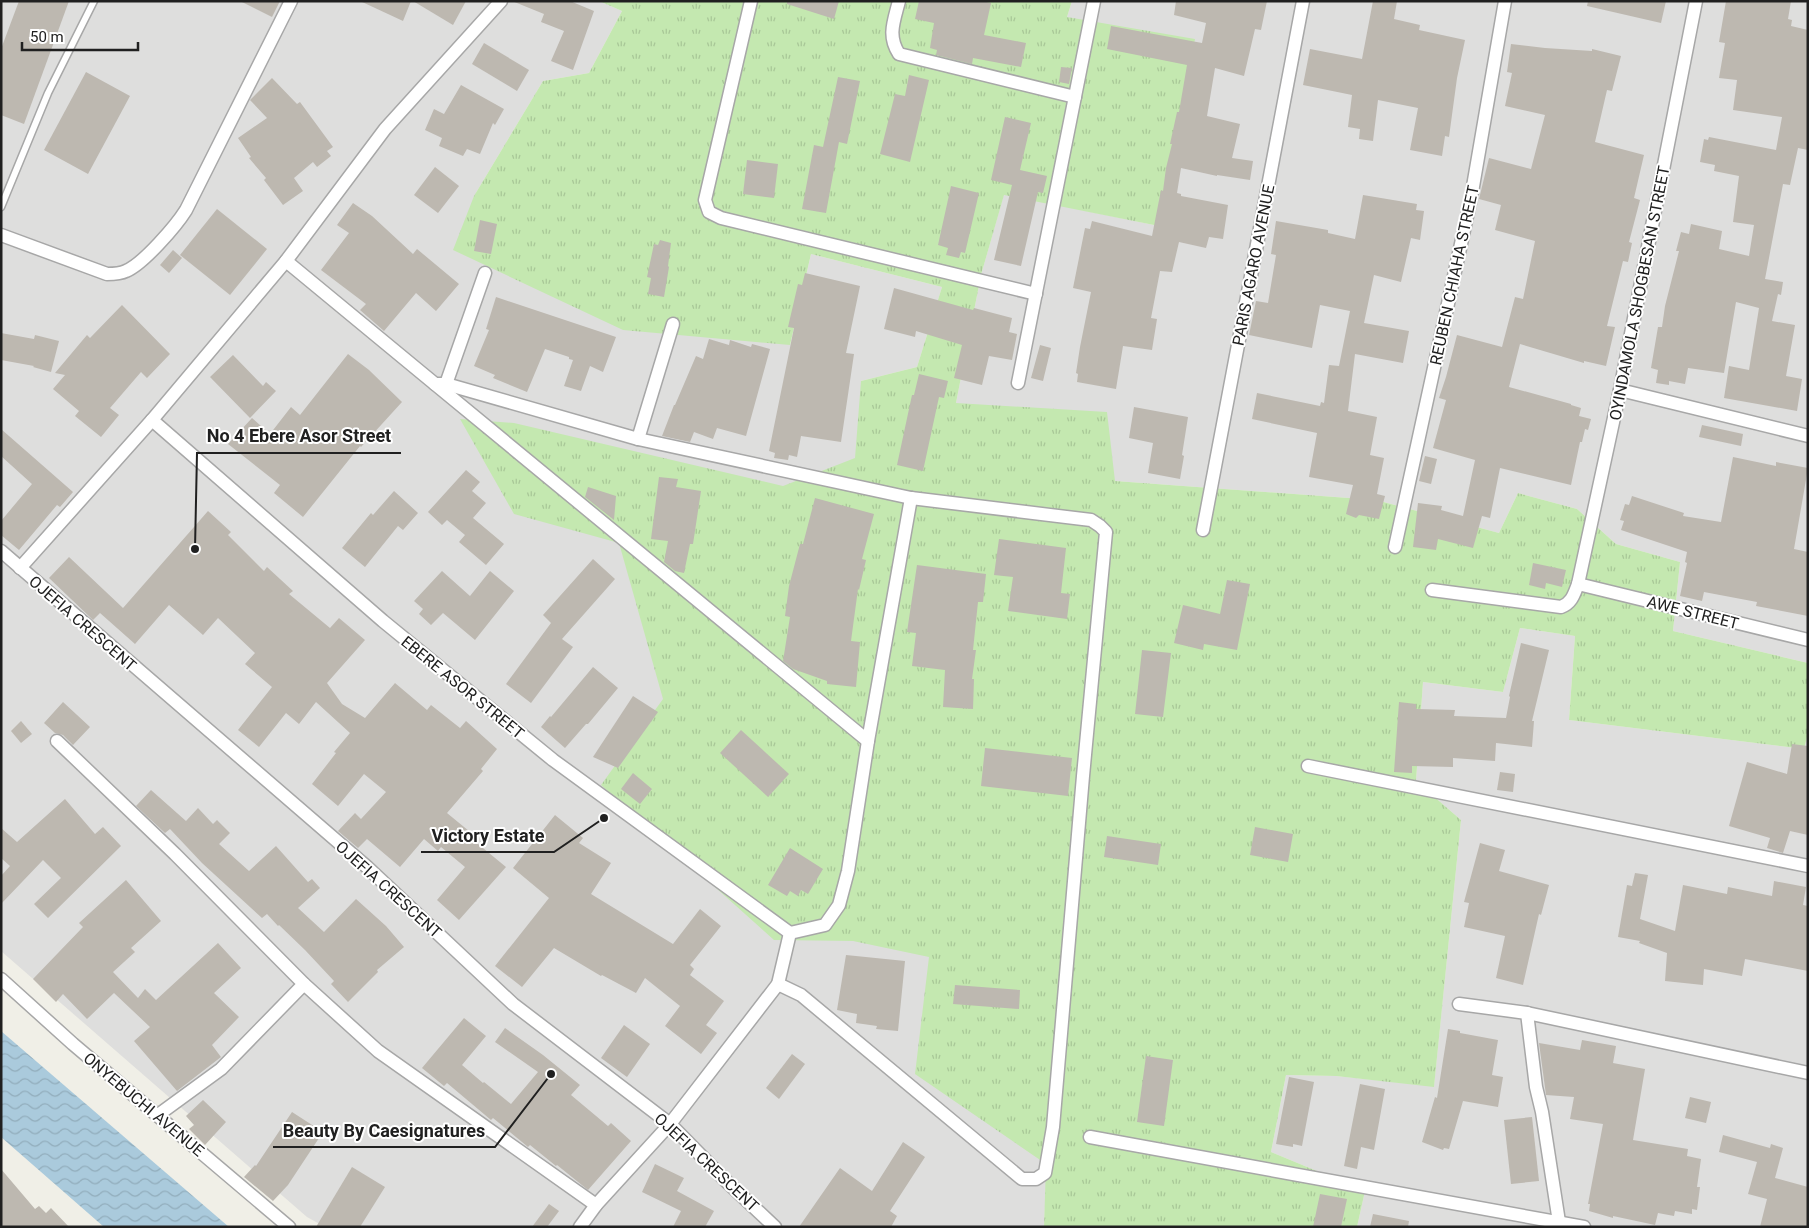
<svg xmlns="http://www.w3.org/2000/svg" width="1809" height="1228" viewBox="0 0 1809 1228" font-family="Roboto,sans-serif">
<defs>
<pattern id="grass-tufts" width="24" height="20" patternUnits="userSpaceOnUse" patternTransform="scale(1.25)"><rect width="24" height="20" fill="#c4e8b0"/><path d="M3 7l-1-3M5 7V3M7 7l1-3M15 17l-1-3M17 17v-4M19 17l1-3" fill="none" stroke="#a8c797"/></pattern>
<pattern id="water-waves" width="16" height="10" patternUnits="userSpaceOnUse" patternTransform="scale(1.25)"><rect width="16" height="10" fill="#aacadc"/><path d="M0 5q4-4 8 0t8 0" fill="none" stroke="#92adbc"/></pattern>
</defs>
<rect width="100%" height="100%" fill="#f0efe7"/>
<g fill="#dededd">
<path d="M1,1H599L622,11L589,73L543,81L474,196L790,345L811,254L942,287L917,367L861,381L1047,1164L1044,1227H325L307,1217L1,951Z"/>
<path d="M1072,1H1808V663L1673,631L1680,562L1616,544L1577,509L1518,493L1499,533L1376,500L1115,481L956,403L981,275L1004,194L1159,226L1067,17Z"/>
<path d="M1520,628L1575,636L1569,720L1804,749L1808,733V1227H1357L1365,1191L1271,1152L1286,1075L1336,1076L1434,1086L1461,820L1416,781L1423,682L1503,692Z"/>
</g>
<path fill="url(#grass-tufts)" d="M599,1H1072L1067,17L1195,39L1159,226L1004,195L981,275L956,403L1107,412L1115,481L1376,500L1499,533L1518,493L1577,509L1616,544L1680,562L1673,631L1808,663V733L1804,749L1569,720L1575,636L1520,628L1503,692L1423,682L1416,781L1461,820L1434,1087L1336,1076L1286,1075L1271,1152L1365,1191L1357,1227H1044L1046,1164L915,1074L929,957L853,941L774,940L601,785L663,699L619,543L514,514L460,419L514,423L783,486L855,458L861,381L917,367L942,287L811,254L790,345L623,330L453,250L474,196L543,81L589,73L622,11Z"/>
<path fill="url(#water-waves)" d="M1,1031L229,1227H104L1,1137Z"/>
<g fill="#bdb8b0">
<path d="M19,1H69L24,124L1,115V49Z"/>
<path d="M240,1H280L272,17Z"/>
<path d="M360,1H411L403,21Z"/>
<path d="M413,1H466L453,25Z"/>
<path d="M512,1H570L594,11L573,70L551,61L564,31L541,22L544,14Z"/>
<path d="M787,1H839L834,19L787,4Z"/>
<path d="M919,1H982L991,3L984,35L1026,43L1021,67L973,58L972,64L936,55L937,50L930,48L934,23L915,19Z"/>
<path d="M1176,1H1267L1261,30L1255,29L1244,76L1215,68L1207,116L1240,124L1232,158L1253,161L1250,180L1217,175V176L1181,168L1177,193L1181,194V196L1228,205L1223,239L1209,237L1206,248L1179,242L1172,272L1160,271L1151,318L1157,319L1152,350L1123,346L1116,389L1077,382L1078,374L1076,373L1080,347L1091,292L1073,288L1085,228L1090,229L1092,221L1152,236L1161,190L1163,191L1166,168L1172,144H1170L1177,112H1179L1187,65L1107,49L1111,26L1202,43L1206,23L1174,15Z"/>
<path d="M1373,1H1397L1394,19L1420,25L1419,30L1465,40L1457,78L1449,137L1445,136L1442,156L1410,150L1418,108L1378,100L1373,141L1359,139L1360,129L1348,127L1352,95L1303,85L1310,49L1362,59Z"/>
<path d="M1588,1H1666L1661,23L1587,6Z"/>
<path d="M1726,1H1791L1788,19L1792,20L1791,26L1808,30V150L1798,148L1790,185L1783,184L1765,279L1783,282L1781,295L1778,294L1772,321L1795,325L1786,376L1802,379L1797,411L1724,398L1729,366L1749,370L1759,308L1736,302L1724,373L1688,368L1685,384L1669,381V385L1656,383L1658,370L1651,368L1658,327H1662L1665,306L1679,251H1676L1681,232L1689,234L1691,224L1722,231L1719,249L1749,256L1754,225L1733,222L1739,176L1714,171L1715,165L1700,162L1704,139L1708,140L1709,137L1776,150L1782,117L1733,110L1737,80L1719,78L1725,43L1719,42Z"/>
<path d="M484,43L529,70L517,91L472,64Z"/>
<path d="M1511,44L1545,48L1592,51V49L1621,56L1612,91L1607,90L1595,142L1644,155L1634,198L1640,200L1629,242L1632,243L1628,262L1623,261L1607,326L1615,327L1606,366L1584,361V363L1520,344L1509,387L1571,404V405L1581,408L1579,416L1591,419L1588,430L1585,429L1582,442H1580L1571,485L1500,468L1490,518L1482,516L1473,548L1438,539L1436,550L1413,547L1418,503L1442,506L1441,510L1463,516L1475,460L1433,448L1446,400L1439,398L1446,377L1457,335L1502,347L1515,297L1523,299L1535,241L1495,230L1501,205L1479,199L1489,158L1531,169L1545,115L1505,106L1512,73L1507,72Z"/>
<path d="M1061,67L1072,68L1069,84L1059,82Z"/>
<path d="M86,72L130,96L88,174L44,150Z"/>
<path d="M909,75L929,80L910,162L880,154L895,94L905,96Z"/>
<path d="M838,77L860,81L847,144L839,142L826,213L802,209L814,145L823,147Z"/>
<path d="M272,78L297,104L300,102L333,147L327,151L331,156L317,167L313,162L294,178L303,191L283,205L264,180L266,178L249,158L251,157L238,138L267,118L250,100Z"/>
<path d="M461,85L504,109L495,125L493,123L480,154L467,149L463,156L439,146L442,138L425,130L434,109L444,114Z"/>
<path d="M1005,117L1031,123L1020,170L1047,176L1043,193L1038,192L1021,266L994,260L1012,185L991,180Z"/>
<path d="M747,160L778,164L774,198L743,194Z"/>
<path d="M435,167L459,186L438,213L414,195Z"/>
<path d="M951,186L979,193L965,253L961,252L959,258L946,255L948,248L938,245Z"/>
<path d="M1363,195L1417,204L1416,210L1424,211L1420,240L1411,238L1401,282L1374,275L1364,323L1409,331L1403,363L1355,354L1348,411L1377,417L1370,455L1384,458L1377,494L1385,496L1379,519L1359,515L1356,518L1346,514L1353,485L1309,477L1317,433L1252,419L1257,393L1320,406L1321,402L1324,403L1329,365L1339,366L1350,311L1320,305L1312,348L1249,335L1256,301L1268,303L1276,255L1271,254L1276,221L1328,230V233L1355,239Z"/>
<path d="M353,203L372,216L413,254L417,249L459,284L436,311L416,293L384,331L360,310L366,304L321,270L349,233L337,225Z"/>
<path d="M217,209L267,249L230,295L180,255Z"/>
<path d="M480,220L497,224L491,254L474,251Z"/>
<path d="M660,240L671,243L668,266L669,267L664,297L648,294L651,278L647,277L654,244L658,245Z"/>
<path d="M173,250L182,258L169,273L160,265Z"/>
<path d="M805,273L860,286L846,353L854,354L841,442L801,436L797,457L789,455L788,460L774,458L775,453L769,451L794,328L788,327L798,284L802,285Z"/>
<path d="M894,288L973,310L974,308L1012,318L1009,332L1017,334L1012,360L989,356L982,385L954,378L962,345L916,331L915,337L884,329Z"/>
<path d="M496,297L616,337L603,372L590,366L581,391L564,386L573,360L569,359V357L545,349L527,392L493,378L495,375L474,366L489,330L486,329Z"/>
<path d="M122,305L170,354L147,378L141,372L110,408L119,415L101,437L75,416L79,411L53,389L65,375L55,373L87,335L90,338Z"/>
<path d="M1,333L34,339L35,335L59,341L51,372L33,367L34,366L1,360Z"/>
<path d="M709,339L729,345L730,340L751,347L752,344L770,349L746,436L717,428L713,439L694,432L690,442L662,436L674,405H675L696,356L703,359Z"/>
<path d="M1040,345L1051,348L1043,381L1031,378Z"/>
<path d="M348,354L369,370L402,402L361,447L360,446L303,517L274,493L280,485L228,444L252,418L270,434L291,407L300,415Z"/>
<path d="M233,355L263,386L266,382L276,391L250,418L210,377Z"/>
<path d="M919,374L948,381L944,398L939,397L923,471L897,465L912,395H914Z"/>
<path d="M1134,407L1188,417L1182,455L1184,456L1180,479L1148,473L1153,443L1129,438Z"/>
<path d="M1702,425L1743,434L1741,446L1699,437Z"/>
<path d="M1,429L73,492L60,507L57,505L19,550L1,535V521L32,484L1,456Z"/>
<path d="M1425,456L1437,459L1431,484L1419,481Z"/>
<path d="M1733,457L1776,466V462L1808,468L1794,549L1808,552V616L1756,606L1757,602L1704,592L1702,601L1680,596L1687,563L1685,562L1687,552L1621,530L1624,521L1620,520L1625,504L1629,505L1632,496L1684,513L1683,516L1721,522Z"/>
<path d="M466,470L480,482L472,491L486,503L473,518L504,544L486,565L459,542L465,535L447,520L442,525L428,512Z"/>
<path d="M659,477L678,479L676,487L701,491L693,544H690L684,573L675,571L664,562L668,541L651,539Z"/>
<path d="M588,487L616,496L614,520L585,497Z"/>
<path d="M394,491L418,513L403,530L398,526L365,567L342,548L371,513L373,515Z"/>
<path d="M815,498L874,514L862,559L866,560L859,590L858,589L851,641L860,642L856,687L827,684V681L793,669L783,661L790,617L785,616L789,586L800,544H803Z"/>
<path d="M208,511L231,532L228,535L264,571L267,567L293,591L289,594L330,628L339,618L365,640L327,683L342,704L365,718L395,683L427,710L431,705L460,728L466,721L497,749L481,769L483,771L447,813L475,836L472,839L506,867L459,920L437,900L465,867L441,847L438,851L424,839L400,867L367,839L358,848L338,831L355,813L361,819L386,792L364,774L338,806L312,784L336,753L334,752L350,733L316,702L299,724L286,713L259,747L238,730L272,687L245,664L255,653L218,618L203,635L169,605L135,644L100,613L93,620L49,578L69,557L123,608Z"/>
<path d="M999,539L1066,548L1061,593L1070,594L1067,619L1008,611L1013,577L994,575Z"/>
<path d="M593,559L615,579L562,639L573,647L531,703L506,684L551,623L543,615Z"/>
<path d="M1533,563L1566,570L1562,587L1546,583L1545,589L1529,585Z"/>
<path d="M917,565L986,574L983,602H978L973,650H976L972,679H974L973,709L943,707L945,670L912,666L916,633L907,632Z"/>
<path d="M442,571L470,596L490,571L514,591L475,640L443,613L431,625L419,614L423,609L414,601Z"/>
<path d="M1227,580L1250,584L1237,650L1204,644L1203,650L1174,643L1183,605L1220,614Z"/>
<path d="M1521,643L1549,650L1532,721H1534L1532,747L1496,743L1495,761L1453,758V767L1412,766V773L1394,772L1399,702L1416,704V709L1455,710L1454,716L1506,718L1510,697L1509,696Z"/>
<path d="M1142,650L1171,653L1163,717L1135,714Z"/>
<path d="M593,667L618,688L588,724H586L565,748L541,727L550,716L551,717Z"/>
<path d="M633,696L658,712L618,768L593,757Z"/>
<path d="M63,702L90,727L73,745L63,735L55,733L44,723Z"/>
<path d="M21,721L32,734L21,743L11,731Z"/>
<path d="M741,730L789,774L768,797L720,753Z"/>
<path d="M1792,744L1808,746V835L1790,831L1783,853L1767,848L1770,838L1729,826L1747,762L1787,774Z"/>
<path d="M985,748L1072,758L1068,796L981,786Z"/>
<path d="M1500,772L1515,774L1513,792L1497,790Z"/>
<path d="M633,773L652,789L640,804L621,789Z"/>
<path d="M151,790L186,821L198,808L213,824L217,820L230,833L219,844L249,871L276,846L308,882L312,879L320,888L298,908L324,932L356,899L386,926L404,947L377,970L378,972L348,1002L331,984L334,981L305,950L279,925L278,926L267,914L262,918L202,863L170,829L165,833L136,806Z"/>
<path d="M65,799L95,834L103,827L121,846L48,918L34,904L61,878L43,860L1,904V876L10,866L1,858V828L17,842Z"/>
<path d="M555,815L583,838L579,843L611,863L591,894L673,944L700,909L721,926L690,965L694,969L690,975L724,1001L706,1025L717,1033L701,1054L665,1026L680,1006L645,978L636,993L602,975L601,976L554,948L522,987L495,966L549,898L513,868Z"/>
<path d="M1255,827L1293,834L1288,862L1250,855Z"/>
<path d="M1107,836L1161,844L1158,865L1104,857Z"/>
<path d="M1480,843L1505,850L1499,871L1549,885L1541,915L1539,914L1523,985L1496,978L1505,936L1464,927L1469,903L1464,902Z"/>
<path d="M790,848L823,869L808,894L801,890L798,896L790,891L787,896L768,885Z"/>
<path d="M1635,873L1648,875L1640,919L1675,931L1683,885L1727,894L1728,887L1772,896L1774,881L1806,887L1803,905L1808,906V971L1745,959L1742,976L1704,969L1703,985L1665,981L1667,953L1639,943L1640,941L1618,937L1627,885L1632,886Z"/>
<path d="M126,880L161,921L131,948L135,952L113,972L138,998L145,989L156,1000L218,943L241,968L214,993L239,1017L212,1045L221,1057L177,1091L134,1041L150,1027L114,993L87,1019L63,994L56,1002L33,979L83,927L79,923Z"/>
<path d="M846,955L905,961L898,1031L876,1029L877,1026L856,1023L857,1014L837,1010Z"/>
<path d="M955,985L1020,990L1019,1009L953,1004Z"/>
<path d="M464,1018L486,1036L462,1065L483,1083L484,1082L511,1104L538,1072L495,1042L505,1028L543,1055L580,1085L571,1095L608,1126L611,1123L631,1141L588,1190L557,1165L556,1166L530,1145L528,1147L522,1142L493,1118L491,1120L447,1083L444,1086L422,1068Z"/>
<path d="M624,1025L650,1044L627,1077L601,1058Z"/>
<path d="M1448,1029L1460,1031V1033L1498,1040L1492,1075L1503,1077L1498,1107L1463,1101L1449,1149L1444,1148L1443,1150L1422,1142L1435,1097L1437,1098Z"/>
<path d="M1582,1040L1616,1046L1613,1063L1645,1069L1633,1140L1688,1149L1687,1156L1701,1159L1697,1187H1700L1697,1210L1692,1209V1214L1675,1211L1674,1216L1658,1213L1655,1225L1613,1216V1218L1589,1211L1590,1204H1588L1603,1124L1570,1119L1574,1097L1546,1095L1539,1043L1580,1050Z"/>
<path d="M792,1054L805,1064L779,1099L766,1088Z"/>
<path d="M1146,1056L1173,1060L1164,1126L1137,1122Z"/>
<path d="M1289,1077L1314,1082L1302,1146L1293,1144V1147L1276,1144Z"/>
<path d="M1360,1084L1385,1089L1374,1150L1361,1147L1357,1169L1344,1166Z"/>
<path d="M1690,1097L1711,1102L1706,1123L1685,1118Z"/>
<path d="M203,1100L226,1122L205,1145L189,1129L194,1125L186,1116Z"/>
<path d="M292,1112L323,1132L288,1185L273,1201L244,1177L255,1165L256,1166Z"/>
<path d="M1532,1117L1539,1181L1511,1184L1504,1120Z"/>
<path d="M1723,1135L1770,1148L1771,1144L1783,1148L1775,1178L1808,1187V1227H1760L1767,1199L1748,1194L1757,1162L1719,1152Z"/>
<path d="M903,1142L925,1157L890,1211L897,1216L891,1227H799L840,1168L872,1191Z"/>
<path d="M655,1164L684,1178L677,1191L714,1211L705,1227H673L681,1211L642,1192Z"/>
<path d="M352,1167L385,1187L360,1227H316Z"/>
<path d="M1,1169L35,1209L39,1206L46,1213L51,1208L69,1227H1Z"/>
<path d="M1320,1194L1347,1199L1341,1227H1313Z"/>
<path d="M549,1204L559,1211L547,1227H532Z"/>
<path d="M1373,1214L1409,1221L1408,1227H1370Z"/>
</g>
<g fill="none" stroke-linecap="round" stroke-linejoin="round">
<defs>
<path id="lane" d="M1,207L48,93L94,1"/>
<g id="street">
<path d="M751,1L705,200L709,212L721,218L1036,294"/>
<path d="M899,1C894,21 887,36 899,54L1075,97"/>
<path d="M1,235L107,274C113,274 120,274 126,271C143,264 176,226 186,210L291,1"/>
<path d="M286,261L435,384H446L638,439L911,498L1091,520L1100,526L1106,532L1083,776L1053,1127L1045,1173L1036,1179H1022L801,995L778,984"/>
<path d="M1018,383L1094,1"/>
<path d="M435,384L868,741"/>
<path d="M446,384L485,273"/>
<path d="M1620,390L1808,436"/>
<path d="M152,420L383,621L553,760L790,933"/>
<path d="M638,439L673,324"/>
<path d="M1203,530L1303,1"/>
<path d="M1395,547L1471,198L1505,1"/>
<path d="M1,551L367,867L513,1004L670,1124L726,1181L775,1227"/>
<path d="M20,568L152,420L286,261L385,129L501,1"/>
<path d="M1578,584L1808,640"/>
<path d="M1432,590L1561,607C1572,603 1574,594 1578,584L1620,390L1696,1"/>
<path d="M57,741L175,854L304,984L378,1051L596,1205"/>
<path d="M1308,766L1808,866"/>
<path d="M1,979L73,1044L289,1227"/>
<path d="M1459,1004L1527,1013L1536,1087L1542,1112L1559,1222"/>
<path d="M1527,1013L1808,1073"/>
<path d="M158,1115L221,1069L304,984"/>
<path d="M1090,1137L1584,1227"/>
<path d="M580,1227L596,1205L670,1124L778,984L790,933L825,925L839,905L848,871L868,741L911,498"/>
</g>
</defs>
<use href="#lane" stroke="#a7a7a7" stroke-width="9"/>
<use href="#street" stroke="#a7a7a7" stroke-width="15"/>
<use href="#lane" stroke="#fff" stroke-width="6"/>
<use href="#street" stroke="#fff" stroke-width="12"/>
</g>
<g text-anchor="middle" stroke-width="4" stroke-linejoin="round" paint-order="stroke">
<g font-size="16" fill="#202020" stroke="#fff">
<text transform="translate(1253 265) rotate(-79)" y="6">PARIS AGARO AVENUE</text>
<text transform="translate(1454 275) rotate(-78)" y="6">REUBEN CHIAHA STREET</text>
<text transform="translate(1639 293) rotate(-79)" y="6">OYINDAMOLA SHOGBESAN STREET</text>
<text transform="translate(1693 612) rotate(14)" y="6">AWE STREET</text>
<text transform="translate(83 623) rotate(41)" y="6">OJEFIA CRESCENT</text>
<text transform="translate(463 687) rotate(39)" y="6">EBERE ASOR STREET</text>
<text transform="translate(389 889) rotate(42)" y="6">OJEFIA CRESCENT</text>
<text transform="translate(144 1104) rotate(40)" y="6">ONYEBUCHI AVENUE</text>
<text transform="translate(707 1162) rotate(43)" y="6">OJEFIA CRESCENT</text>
</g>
</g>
<path fill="none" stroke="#202020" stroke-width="2" d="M195 549L197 453H401M604 818L554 852H421M551 1074L495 1147H273"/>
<g fill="#202020" stroke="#fff" stroke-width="2">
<circle cx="195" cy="549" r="5"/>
<circle cx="604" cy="818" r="5"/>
<circle cx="551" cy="1074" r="5"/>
</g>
<g font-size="18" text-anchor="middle" font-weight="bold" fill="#202020" stroke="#fff" stroke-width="4" stroke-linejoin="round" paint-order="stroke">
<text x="299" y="442">No 4 Ebere Asor Street</text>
<text x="488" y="842">Victory Estate</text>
<text x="384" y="1137">Beauty By Caesignatures</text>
</g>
<rect width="1809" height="1228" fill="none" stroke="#202020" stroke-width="5"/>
<path d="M22 42v8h116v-8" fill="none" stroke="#202020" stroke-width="2.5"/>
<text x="30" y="42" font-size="15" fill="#202020" stroke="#ffffff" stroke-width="4" paint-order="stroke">50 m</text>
</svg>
